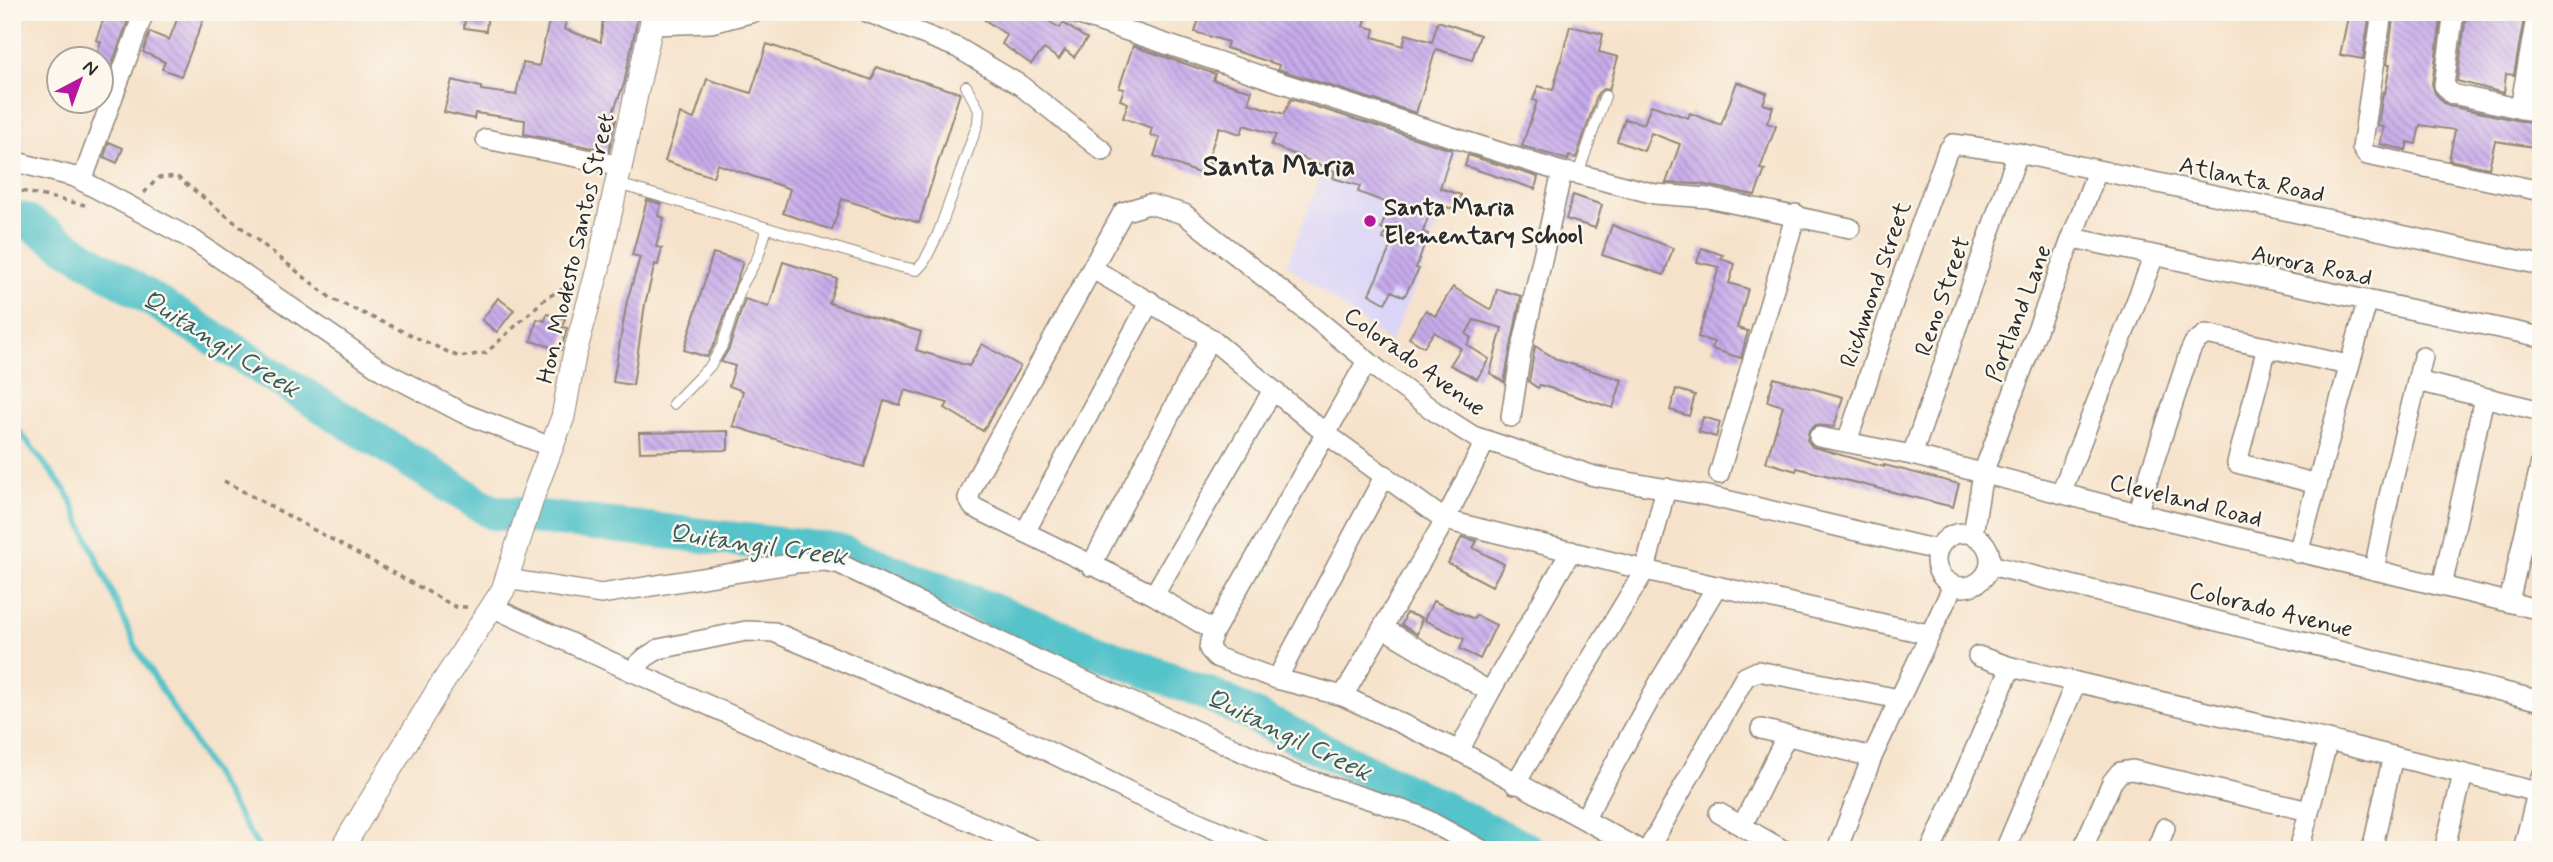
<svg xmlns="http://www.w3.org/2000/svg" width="2553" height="862" viewBox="0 0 2553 862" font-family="Mynerve,sans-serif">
<defs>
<pattern id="building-back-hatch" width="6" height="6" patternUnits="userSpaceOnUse" patternTransform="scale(1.75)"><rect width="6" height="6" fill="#c7abeb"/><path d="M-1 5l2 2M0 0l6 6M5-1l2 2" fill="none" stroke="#a28bbf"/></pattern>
</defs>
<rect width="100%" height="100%" fill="#fbf7ec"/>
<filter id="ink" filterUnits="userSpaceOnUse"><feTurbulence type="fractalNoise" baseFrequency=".0143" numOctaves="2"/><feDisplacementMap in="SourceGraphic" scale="14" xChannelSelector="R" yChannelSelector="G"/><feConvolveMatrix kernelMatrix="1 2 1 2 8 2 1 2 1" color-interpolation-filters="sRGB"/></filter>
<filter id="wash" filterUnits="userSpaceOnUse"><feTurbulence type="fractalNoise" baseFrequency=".00686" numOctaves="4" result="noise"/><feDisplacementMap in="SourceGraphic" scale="28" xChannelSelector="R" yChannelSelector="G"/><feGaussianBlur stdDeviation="1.57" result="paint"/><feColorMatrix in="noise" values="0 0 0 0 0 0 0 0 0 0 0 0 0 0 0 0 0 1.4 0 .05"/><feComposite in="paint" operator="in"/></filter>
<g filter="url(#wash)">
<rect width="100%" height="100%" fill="#f6e2ca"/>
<path fill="#dbd6f7" d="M1342,110L1459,147L1425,263L1390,343L1287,264L1320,179Z"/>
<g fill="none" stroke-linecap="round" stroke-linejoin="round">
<path stroke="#55c3ca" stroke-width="6" d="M12,422L68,494L137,649L260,850"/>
<path stroke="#55c3ca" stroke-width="35" d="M12,217L26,221L492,512L839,551L1213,696L1528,850"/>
</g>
<g id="blocks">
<g fill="url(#building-back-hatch)">
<path d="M106,12H131L102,92V60H95L101,42L96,40Z"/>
<path d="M180,12H189L204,18L181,76L162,69L165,62L143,52L150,32L169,40Z"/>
<path d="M466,12H488L486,31L464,28Z"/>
<path d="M551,12H569L564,29L601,42L603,13L639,12L624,84L611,117L616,119L609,151L524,134L525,120L475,113L474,119L444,112L452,80L481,87V90L516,95L523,63L539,66Z"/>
<path d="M973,12H1033L1060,28L1063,23L1087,39L1074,57L1065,50L1059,59L1044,49L1031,64L1002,44L1007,35Z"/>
<path d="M1201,12H1368L1364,26L1375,29L1373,37L1403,46L1406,34L1432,42L1438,21L1480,35L1472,60L1436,49L1416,113L1290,73L1278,69L1279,65L1226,48L1228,42L1195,32Z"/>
<path d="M2349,12H2370L2363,59L2340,55Z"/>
<path d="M2394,12H2442L2432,84L2435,93L2443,102L2449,106L2541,125V148L2495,141L2489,168L2449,160L2455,130L2420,125L2416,144L2408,142L2406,150L2380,144L2384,127L2378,126L2383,92L2385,93L2390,64H2387Z"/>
<path d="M2475,12H2525L2514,75L2506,74L2504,93L2457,81L2466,15L2475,17Z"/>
<path d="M1570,26L1603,34L1599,52L1618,57L1609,90L1603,89L1598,93L1576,158L1569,156L1568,160L1522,146L1537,101L1533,100L1538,86L1553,90Z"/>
<path d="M767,44L872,80L876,67L960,93L919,223L842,199L832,230L783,213L790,189L717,164L713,177L665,161L680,114L694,119L707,79L751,93Z"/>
<path d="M1133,46L1215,74L1213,80L1252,91L1248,103L1284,114L1291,99L1452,150L1440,188L1461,195L1456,210L1433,203L1423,232L1428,234L1416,268L1419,269L1404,297L1392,291L1385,303L1369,294L1393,242L1383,239L1386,230L1381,228L1390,204L1358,192L1360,186L1333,178L1335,171L1271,145L1276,135L1244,125L1241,134L1219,127L1207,161L1211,162L1206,176L1154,156L1160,138L1150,135L1152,128L1123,118L1128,103L1120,100L1124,89L1119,88Z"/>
<path d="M1737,82L1767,93L1763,104L1773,107L1767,123L1776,126L1760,169L1765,170L1755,195L1701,184L1666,183L1680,144L1651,133L1644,151L1617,141L1625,119L1644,124L1651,105L1688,118L1690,113L1721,125Z"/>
<path d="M109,142L123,148L117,163L104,157Z"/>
<path d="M1468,155L1538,177L1535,189L1465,166Z"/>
<path d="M1573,195L1602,205L1595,228L1566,219Z"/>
<path d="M647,200L661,204L658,216L664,218L656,247L662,248L658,265L655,264L645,304L633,385L613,382L627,301L640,257L632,255Z"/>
<path d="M1612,225L1673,248L1664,275L1602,255Z"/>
<path d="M1702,248L1723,255L1721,259L1735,264L1729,283L1748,289L1737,328L1748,331L1741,358L1712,349L1714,342L1698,337L1719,267L1697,262Z"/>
<path d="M713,253L743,262L715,343L707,357L684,350Z"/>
<path d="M783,262L837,279L829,303L921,332L916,350L969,366L982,344L1020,366L983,431L945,408L948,403L905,390L900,405L884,401L864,467L733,426L743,391L729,386L735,366L721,362L729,348L745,299L769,307Z"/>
<path d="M1453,287L1491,310L1497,289L1521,296L1504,382L1490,373L1502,328L1474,320L1466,334L1471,338L1467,345L1489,359L1477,379L1450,365L1461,348L1434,332L1424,347L1409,338L1426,310L1435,316Z"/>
<path d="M498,298L514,310L497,332L482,320Z"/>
<path d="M547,314L565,319L562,327L567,328L561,350L531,341L537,319L545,321Z"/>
<path d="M1535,346L1558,360L1622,380L1613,408L1540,385L1538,388L1529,382Z"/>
<path d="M1774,378L1843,397L1834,427L1816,425L1809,430L1807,440L1812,447L1884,467V465L1959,484L1953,507L1797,468L1796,471L1766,462L1783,406L1767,401Z"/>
<path d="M1676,389L1695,395L1689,416L1670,410Z"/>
<path d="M1703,417L1720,422L1716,437L1699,432Z"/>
<path d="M728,431V450L640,452L639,433Z"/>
<path d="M1462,537L1477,541L1473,548L1504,564L1492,586L1448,563Z"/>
<path d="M1433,601L1474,619L1476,615L1496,625L1480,659L1460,649L1464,639L1424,620Z"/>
<path d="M1406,613L1422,618L1417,634L1402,625Z"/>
</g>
</g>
</g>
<g filter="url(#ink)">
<use href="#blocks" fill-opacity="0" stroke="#90867a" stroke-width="2"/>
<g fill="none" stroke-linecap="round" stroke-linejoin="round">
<defs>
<g id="service">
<path d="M1578,174L1605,96"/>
<path d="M618,184L897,266L917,270L924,262L938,234L978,123L979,110L966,86"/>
<path d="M673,404L711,365L722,346L741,287L758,257L767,228"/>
</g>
<g id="minor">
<path d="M867,12L958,48L1020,85L1103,151"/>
<path d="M1071,12L1279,82L1562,172L1578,174L1655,194L1708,198L1850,228"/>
<path d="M2382,12L2362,148L2367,155L2541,191"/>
<path d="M2454,12L2444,85L2452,94L2541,113"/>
<path d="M653,25L711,23L754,12"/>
<path d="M2520,109L2537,12"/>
<path d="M486,139L622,166"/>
<path d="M12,161L75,177L195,241L383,371L463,413L551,447"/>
<path d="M82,181L144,12"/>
<path d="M2073,238L2541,337"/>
<path d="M1093,269L1210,338L1325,433L1445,520L1645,570L1928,634"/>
<path d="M2267,347L2237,463L2317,484"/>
<path d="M1367,361L1214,631L1210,641L1209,649L1216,657L1277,679L1343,696L1459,751L1640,850"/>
<path d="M2417,381L2541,411"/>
<path d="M1511,417L1521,352L1562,172"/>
<path d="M1819,437L1912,455L2137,513L2541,610"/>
<path d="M1847,442L1898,288L1947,152L1953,144L2018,153L2541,265"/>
<path d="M1912,455L2018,153"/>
<path d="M1719,474L1796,214"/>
<path d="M2061,493L2154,256"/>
<path d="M2137,513L2189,354L2194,343L2206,334L2348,365"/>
<path d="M1025,532L1150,301"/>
<circle cx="1963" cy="560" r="27"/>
<path d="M1973,534L1983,473L2097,171"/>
<path d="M2298,553L2367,302"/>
<path d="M1990,565L2541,701"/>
<path d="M1091,566L1210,338"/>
<path d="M2374,570L2389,496L2423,357"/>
<path d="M507,579L601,594L796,563L824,561L840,564L1040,661L1294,775L1418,815L1482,850"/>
<path d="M2442,586L2484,398"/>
<path d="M1154,595L1273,390"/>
<path d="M2509,602L2541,462"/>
<path d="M492,607L631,671L646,657L659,649L746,631L774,632L1001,728L1134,794L1262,850"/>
<path d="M1383,628L1490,692"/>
<path d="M1214,631L1154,595L973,507L968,498L977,477L1123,212L1149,204L1184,214L1288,296L1381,372L1434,411L1473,436L1594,476L1713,497L1937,550"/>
<path d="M1978,656L2011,667"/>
<path d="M631,671L1035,850"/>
<path d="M1277,679L1385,475"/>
<path d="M1343,696L1445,520L1486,440"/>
<path d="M1761,729L1872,757"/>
<path d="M1459,751L1490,692L1571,551"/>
<path d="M1515,784L1645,570L1666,488"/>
<path d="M1719,813L1783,850"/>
<path d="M1585,818L1661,679L1717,586"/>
<path d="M1742,826L1787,735"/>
<path d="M1648,850L1745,677L1758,671L1899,699"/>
<path d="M1837,850L1872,757L1953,586"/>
<path d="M1931,850L2011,667L2076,682"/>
<path d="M2005,850L2076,682L2328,740L2541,793"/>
<path d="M2082,850L2112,782L2120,772L2132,770L2309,811"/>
<path d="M2156,850L2165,828"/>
<path d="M2299,850L2328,740"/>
<path d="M2372,850L2393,756"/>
<path d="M2444,850L2463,775"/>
<path d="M2523,850L2541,777"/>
</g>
<path id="tertiary" d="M341,850L438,690L503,590L534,493L563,417L574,356L598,269L654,12"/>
</defs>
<use href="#service" stroke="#90867a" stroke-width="12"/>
<use href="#minor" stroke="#90867a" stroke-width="22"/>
<use href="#tertiary" stroke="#90867a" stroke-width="25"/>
<g stroke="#90867a" stroke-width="3.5" stroke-dasharray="5 5" stroke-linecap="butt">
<path d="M12,189L85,205"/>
<path d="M144,193L158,178L176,176L332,299L459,357L486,353L546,298L574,283"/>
<path d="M224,481L456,607H469"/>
</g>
<use href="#service" stroke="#fff" stroke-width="10"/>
<use href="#minor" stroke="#fff" stroke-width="19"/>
<use href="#tertiary" stroke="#fff" stroke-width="23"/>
</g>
</g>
<circle fill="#b5179e" stroke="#fbf7ec" stroke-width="2.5" cx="1370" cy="221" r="7"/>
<g text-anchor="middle" stroke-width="5" stroke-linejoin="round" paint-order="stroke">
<g font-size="24" fill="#2b2b2b" stroke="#fbf7ec">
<text transform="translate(2252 179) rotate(12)" y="8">Atlanta Road</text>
<text transform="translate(575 248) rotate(-77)" y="8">Hon. Modesto Santos Street</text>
<text transform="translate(2312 265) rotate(12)" y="8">Aurora Road</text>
<text transform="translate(1875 284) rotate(-71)" y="8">Richmond Street</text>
<text transform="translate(1942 296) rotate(-71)" y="8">Reno Street</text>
<text transform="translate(2018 313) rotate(-69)" y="8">Portland Lane</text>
<text transform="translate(1415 361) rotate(36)" y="8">Colorado Avenue</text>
<text transform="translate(2186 500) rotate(14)" y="8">Cleveland Road</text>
<text transform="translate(2271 609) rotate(14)" y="8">Colorado Avenue</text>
</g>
<g font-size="24" font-weight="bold" fill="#2b2b2b" stroke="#fbf7ec" text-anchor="start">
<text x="1384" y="215">Santa Maria<tspan x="1384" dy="28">Elementary School</tspan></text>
</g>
<g font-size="26" font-style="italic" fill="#38595b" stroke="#fbf7ec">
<text transform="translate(221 343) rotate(32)" y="9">Quitangil Creek</text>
<text transform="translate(758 544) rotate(8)" y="9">Quitangil Creek</text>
<text transform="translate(1289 734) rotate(26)" y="9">Quitangil Creek</text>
</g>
<g font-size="28" font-weight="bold" fill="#2b2b2b" stroke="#fbf7ec">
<text x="1279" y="175">Santa Maria</text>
</g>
</g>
<rect width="2553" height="862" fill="none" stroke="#fbf7ec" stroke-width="42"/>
<g transform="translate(80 80) rotate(41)"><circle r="33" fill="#fbf7ec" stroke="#a8a59f" stroke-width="2"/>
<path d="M0-5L12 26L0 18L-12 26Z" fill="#b5179e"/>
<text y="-10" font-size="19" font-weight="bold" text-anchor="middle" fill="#2b2b2b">N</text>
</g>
</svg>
